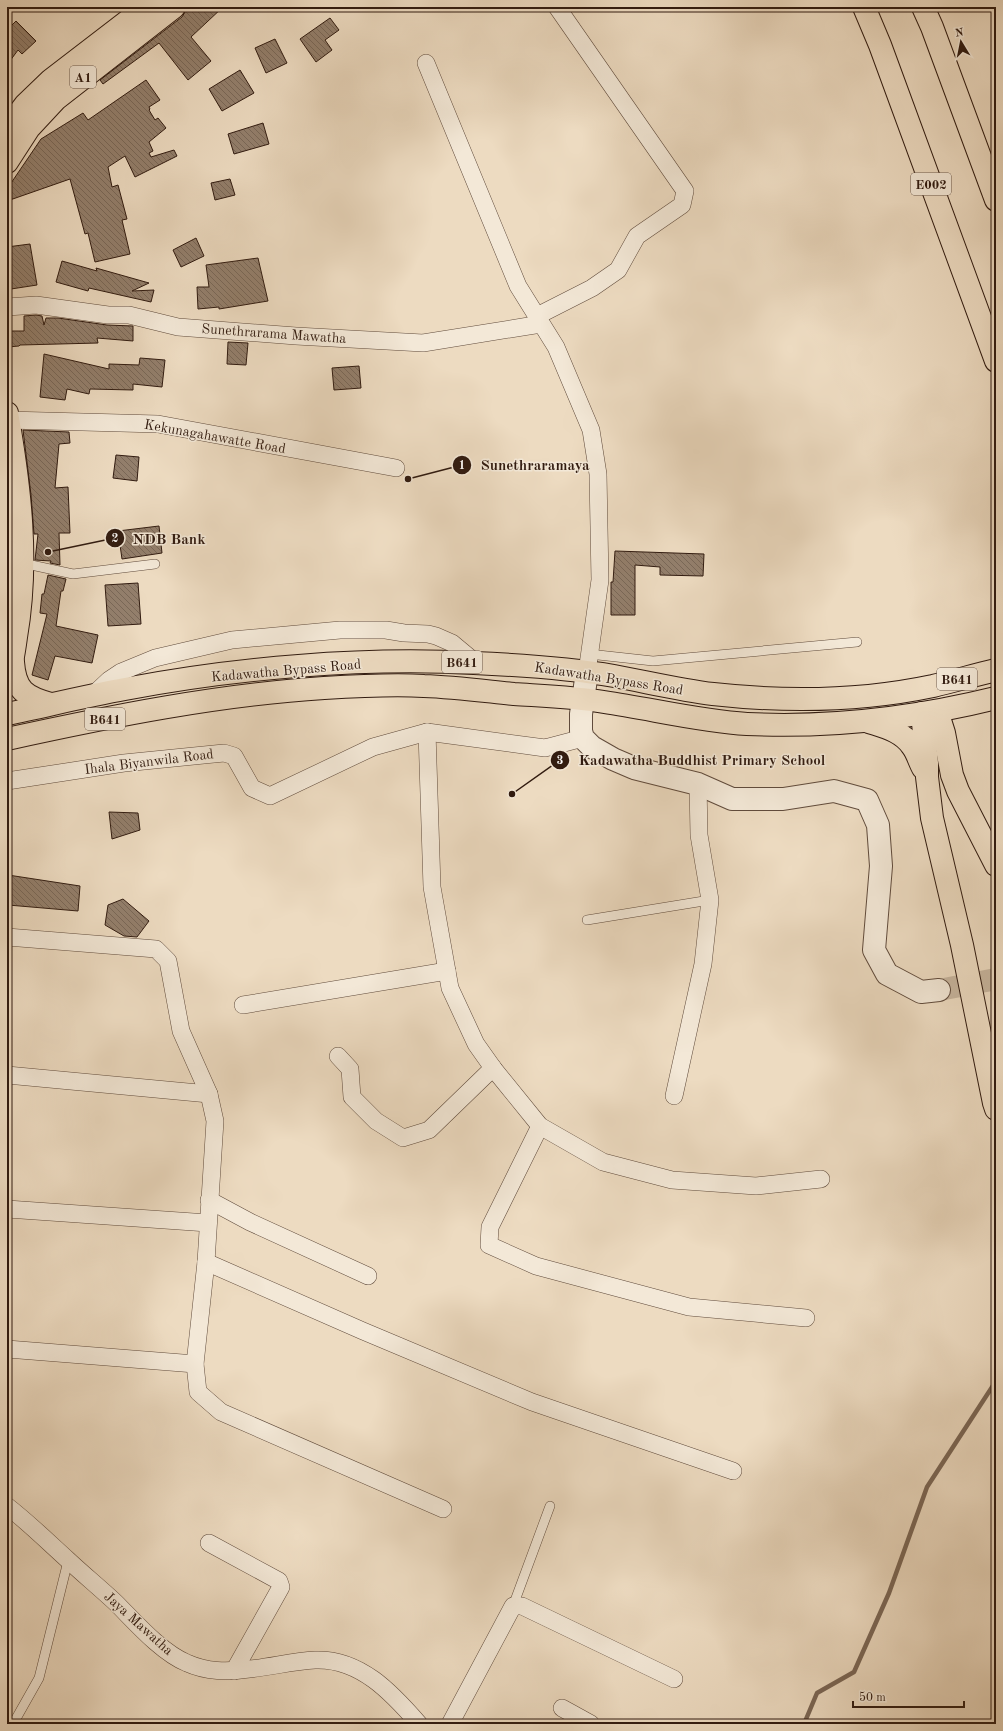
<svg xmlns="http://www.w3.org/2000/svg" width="1003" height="1731" viewBox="0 0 1003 1731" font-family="'Old Standard TT',serif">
<defs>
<pattern id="building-back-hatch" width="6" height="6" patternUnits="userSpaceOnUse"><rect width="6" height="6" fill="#937f6c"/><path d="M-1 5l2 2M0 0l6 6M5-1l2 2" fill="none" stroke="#796757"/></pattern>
</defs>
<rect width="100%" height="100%" fill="#eddbc1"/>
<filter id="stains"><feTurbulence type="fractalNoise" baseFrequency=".005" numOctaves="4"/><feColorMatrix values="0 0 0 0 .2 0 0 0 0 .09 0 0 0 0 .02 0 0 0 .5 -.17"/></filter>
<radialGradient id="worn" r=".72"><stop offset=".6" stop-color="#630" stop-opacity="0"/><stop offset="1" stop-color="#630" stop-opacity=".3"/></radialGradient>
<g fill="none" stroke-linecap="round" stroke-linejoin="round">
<path stroke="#7b6756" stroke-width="4.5" d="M804,1724L817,1693L854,1672L889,1593L927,1487L996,1381"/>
</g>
<g fill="url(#building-back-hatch)" stroke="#311b10">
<path d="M186,7H223L191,37L211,61L188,80L159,43L103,84L100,80L182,17L185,12Z"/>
<path d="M330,18L339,30L325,40L332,50L316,62L300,39Z"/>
<path d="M16,21L36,41L22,54L18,50L7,65V30Z"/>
<path d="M275,39L287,63L266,73L255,48Z"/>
<path d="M240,70L254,93L222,111L209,89Z"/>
<path d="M146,80L160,100L149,107L150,109L149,110L155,120L158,118L166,128L149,142L153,151L149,153L151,157L174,150L177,156L135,177L125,156L108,167L112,187L118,185L127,219L122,220L130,254L95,262L88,233L85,234L70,179L7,201V189L41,139L83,113L88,120Z"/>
<path d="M263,123L269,144L234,154L228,134Z"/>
<path d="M230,179L235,195L215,200L211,183Z"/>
<path d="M196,238L204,256L181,267L173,250Z"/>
<path d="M30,244L37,285L11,289L7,266V247Z"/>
<path d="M258,258L268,301L219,309V307L198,309L197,287H209L206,265Z"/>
<path d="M62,261L97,271L96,268L149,283L132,291L154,290L151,302L89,288L88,291L56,282Z"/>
<path d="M36,315L42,316L44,325L46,318H58L107,325L133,326V341L97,338L98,343L20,345L19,346L8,347L7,331H24V316Z"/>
<path d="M228,342L248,343L246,365L227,364Z"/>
<path d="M44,354L109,369V364L139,365L140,358L165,360L162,387L133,384V390L90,389L89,394L67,389L65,400L40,397Z"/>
<path d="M359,366L361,388L334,390L332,368Z"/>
<path d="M23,430L69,432L70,443L59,444L55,488L68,487L70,533H59L60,565L50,563L51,561L35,560L38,534H34L31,495Z"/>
<path d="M116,455L139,457L137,481L113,478Z"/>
<path d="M159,526L162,553L122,559L118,531Z"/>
<path d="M615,551L704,554L703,576L660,575V567L635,565V615H611V582H613Z"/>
<path d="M48,575L66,579L63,591H61L56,626L98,635L92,663L55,656L48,680L32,675L47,614L40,613L42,594H44Z"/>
<path d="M138,583L141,624L108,626L105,585Z"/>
<path d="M109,812L138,813L140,830L112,839Z"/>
<path d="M8,875L80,886L78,911L8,905Z"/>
<path d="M123,899L149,921L137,937L124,936L105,925L108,905Z"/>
</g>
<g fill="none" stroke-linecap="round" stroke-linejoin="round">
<path stroke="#c7b59e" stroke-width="22" stroke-dasharray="22 11" stroke-linecap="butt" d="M939,990L996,979"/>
<defs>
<g id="service">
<path d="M22,563L73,574L155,564"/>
<path d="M589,654L653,661L857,642"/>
<path d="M587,920L710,900"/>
<path d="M513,1606L550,1506"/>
<path d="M13,1724L39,1678L68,1561"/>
</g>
<g id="minor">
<path d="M426,63L518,286L556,347L591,430L598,474L600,580L587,672"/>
<path d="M7,307L36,305L108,315H129L178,327L296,336L423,343L541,324"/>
<path d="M537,316L592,288L618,270L637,236L682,205L685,191L557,7"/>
<path d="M8,420L158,424L396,468"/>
<path d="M93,695L109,680L121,672L155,658L232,640L340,630H386L404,633L428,634L436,636L452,643L476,663"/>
<path d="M427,732L432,887L450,988L476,1044L493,1068L540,1126L603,1162L672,1180L756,1186L821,1179"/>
<path d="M7,781L124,763L224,753L234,756L252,788L270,796L373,747L427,732L545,748L583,738"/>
<path d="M7,937L156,949L168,961L181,1031L209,1094L215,1121L206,1262L195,1364L198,1392L221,1412L443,1509"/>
<path d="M243,1005L447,971"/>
<path d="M338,1056L350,1069L352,1097L376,1121L403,1138L429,1130L493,1068"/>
<path d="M7,1075L209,1094"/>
<path d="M674,1096L703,964L710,900L699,835L698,784"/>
<path d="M540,1126L490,1227L489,1245L536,1266L689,1307L806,1318"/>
<path d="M209,1200L250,1222L368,1276"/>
<path d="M7,1209L208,1223"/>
<path d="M206,1262L363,1331L532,1402L733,1471"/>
<path d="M7,1349L195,1364"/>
<path d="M7,1506C29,1523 48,1542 68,1560C84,1575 100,1588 116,1603C135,1622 162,1653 187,1663C207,1672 227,1672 249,1669C271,1667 293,1661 315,1660C360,1658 392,1693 419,1724"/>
<path d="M209,1543L279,1581L281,1587L234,1671"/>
<path d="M562,1708L591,1724"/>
<path d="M450,1724L513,1606H522L674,1679"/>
</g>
<path id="tertiary" d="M587,672L581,714V731L583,738L592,747L613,759L634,768L698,784L732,799H783L834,791L867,800L878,825L881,866L874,950L887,974L921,992L939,990"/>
<g id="primary">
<path d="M13,662C15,690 25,697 51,704"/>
<path d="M7,714C46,706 85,696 125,689C236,668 361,657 474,663C521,665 568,668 614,676C647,682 680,690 713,694C785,702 862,701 933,686C954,681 975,675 996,670"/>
<path d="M7,739C112,716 217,695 324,688C357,686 390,684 424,686C454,687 484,691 514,694C544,696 574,697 604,702C652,709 699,721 747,724C831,728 915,718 996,698"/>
</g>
<g id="trunk">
<path d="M7,129L25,105L51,80L146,7"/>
<path d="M7,162L29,128L56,99L174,7"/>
<path d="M7,413C20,487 29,562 16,637C14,652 12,667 7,681"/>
</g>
<g id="motorway">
<path d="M864,7L880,45L996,361"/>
<path d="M923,7L932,27L996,200"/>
<path d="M937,711L944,733L952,775L958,791L996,865"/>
<path d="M922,713L927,763V777L932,818L962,945L994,1103L996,1109"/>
<path d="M869,722C884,727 902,731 912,746C917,752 919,761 923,768"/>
</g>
</defs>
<use href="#service" stroke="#604b3c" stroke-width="10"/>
<use href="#minor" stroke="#604b3c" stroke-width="18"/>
<use href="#tertiary" stroke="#604b3c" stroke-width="24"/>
<use href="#primary" stroke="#311b10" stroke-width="24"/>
<use href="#trunk" stroke="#311b10" stroke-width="24"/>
<use href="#motorway" stroke="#311b10" stroke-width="24"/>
<use href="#service" stroke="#f3e8d7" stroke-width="9"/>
<use href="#minor" stroke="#f3e8d7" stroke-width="17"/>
<use href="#tertiary" stroke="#f3e8d7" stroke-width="22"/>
<use href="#primary" stroke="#eddbc1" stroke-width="22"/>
<use href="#trunk" stroke="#eddbc1" stroke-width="22"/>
<use href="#motorway" stroke="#eddbc1" stroke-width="22"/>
</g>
<g text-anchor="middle" stroke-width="3" stroke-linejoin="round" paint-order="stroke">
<g fill="#f3e8d7" stroke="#6b584c" stroke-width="1">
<rect x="70" y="66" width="26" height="22" rx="3"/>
<rect x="911" y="173" width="40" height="22" rx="3"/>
<rect x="442" y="651" width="40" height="22" rx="3"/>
<rect x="937" y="668" width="40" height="22" rx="3"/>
<rect x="85" y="708" width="40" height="22" rx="3"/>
</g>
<g font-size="13" font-weight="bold" fill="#311b10">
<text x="83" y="82">A1</text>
<text x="931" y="189">E002</text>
<text x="462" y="667">B641</text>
<text x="957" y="684">B641</text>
<text x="105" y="724">B641</text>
</g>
<g font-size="14" fill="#311b10" stroke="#f3e8d7">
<text transform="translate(274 333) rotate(4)" y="5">Sunethrarama Mawatha</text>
<text transform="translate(215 436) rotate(10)" y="5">Kekunagahawatte Road</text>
<text transform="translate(286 670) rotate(-5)" y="5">Kadawatha Bypass Road</text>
<text transform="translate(609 678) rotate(9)" y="5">Kadawatha Bypass Road</text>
<text transform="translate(149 761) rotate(-7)" y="5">Ihala Biyanwila Road</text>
<text transform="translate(139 1623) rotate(42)" y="5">Jaya Mawatha</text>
</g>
</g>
<path fill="none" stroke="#311b10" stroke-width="1.5" d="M408 479L462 465M48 552L115 538M512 794L560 760"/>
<g fill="#311b10" stroke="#f3e8d7" stroke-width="1.5">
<circle cx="408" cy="479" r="4"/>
<circle cx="48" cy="552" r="4"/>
<circle cx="512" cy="794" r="4"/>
<circle cx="462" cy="465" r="10"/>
<circle cx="115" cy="538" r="10"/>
<circle cx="560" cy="760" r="10"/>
</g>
<g font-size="12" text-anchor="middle" font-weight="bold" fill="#fff">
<text x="462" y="469">1</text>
<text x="115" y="542">2</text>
<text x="560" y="764">3</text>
</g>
<g font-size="15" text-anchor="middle" font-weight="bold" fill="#311b10" stroke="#f3e8d7" stroke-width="3" stroke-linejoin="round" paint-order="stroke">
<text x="535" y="470">Sunethraramaya</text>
<text x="169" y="544">NDB Bank</text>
<text x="702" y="765">Kadawatha Buddhist Primary School</text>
</g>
<rect width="1003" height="1731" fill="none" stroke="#eddbc1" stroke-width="24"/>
<rect x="8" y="8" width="987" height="1715" fill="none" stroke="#311b10" stroke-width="2"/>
<rect x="12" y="12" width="979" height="1707" fill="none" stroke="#311b10"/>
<g transform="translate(961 42) rotate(350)" stroke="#f3e8d7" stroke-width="3" paint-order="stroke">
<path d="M0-3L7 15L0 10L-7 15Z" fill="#311b10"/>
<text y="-6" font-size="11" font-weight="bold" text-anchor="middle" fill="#311b10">N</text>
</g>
<path d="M853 1701v6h111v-6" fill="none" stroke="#311b10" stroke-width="2"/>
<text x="859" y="1701" font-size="12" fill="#311b10" stroke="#f3e8d7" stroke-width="3" paint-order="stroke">50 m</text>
<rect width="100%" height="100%" filter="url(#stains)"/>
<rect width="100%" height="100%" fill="url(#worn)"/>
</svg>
